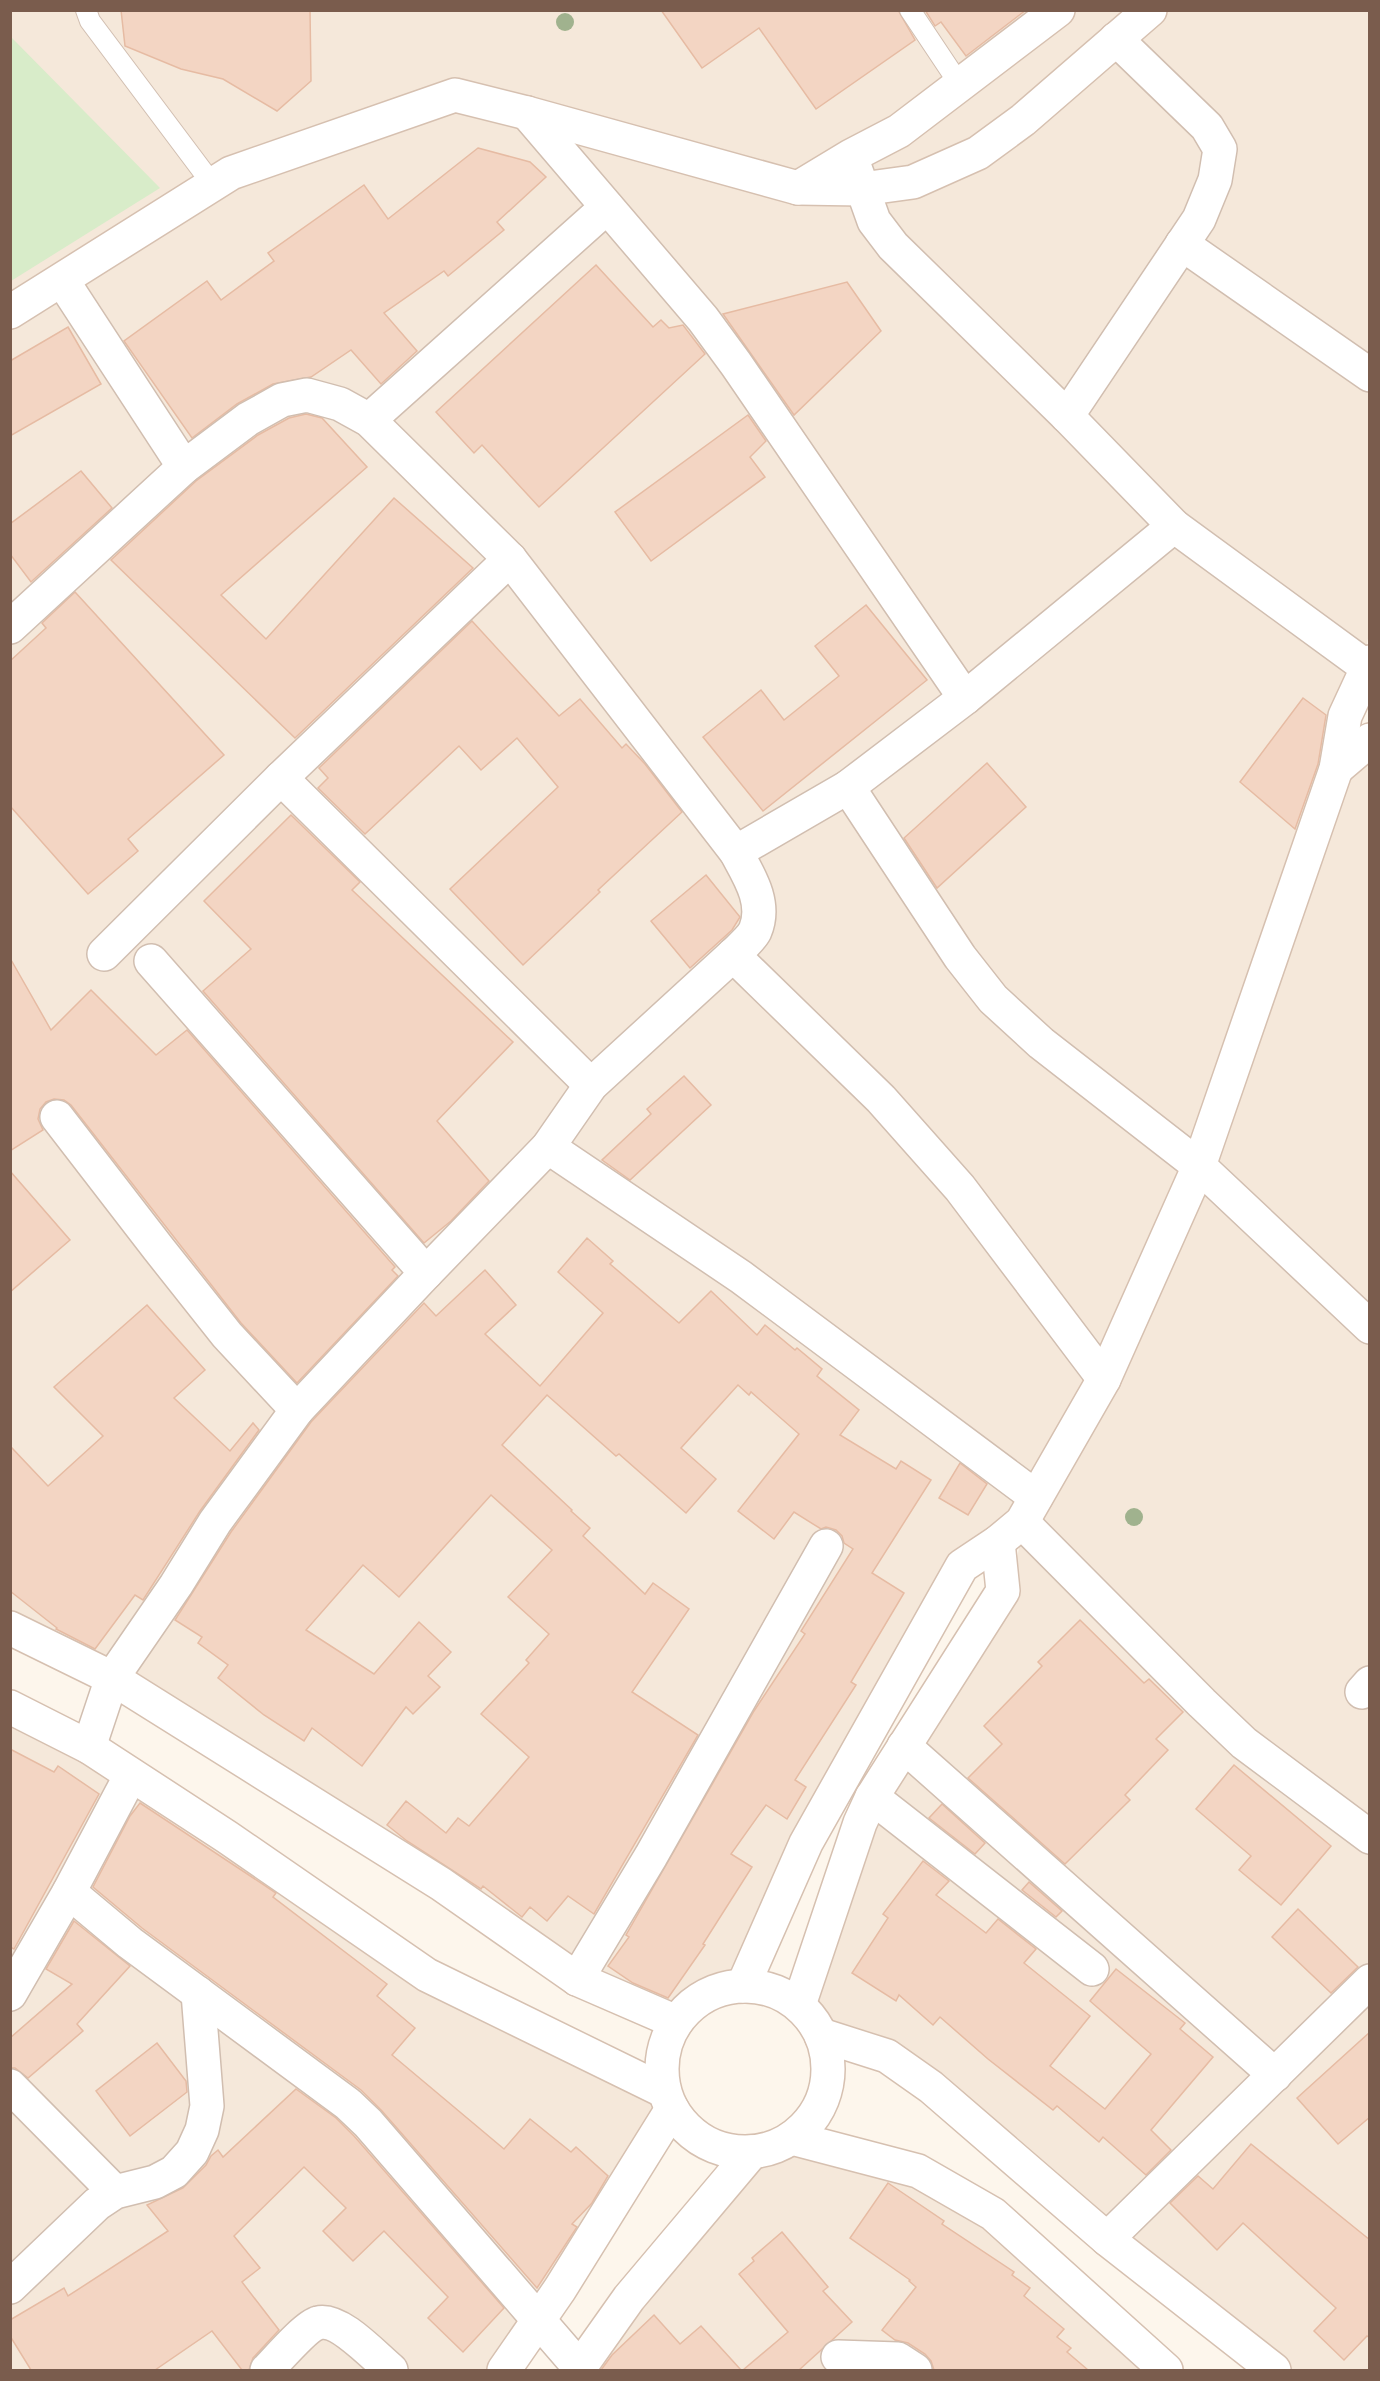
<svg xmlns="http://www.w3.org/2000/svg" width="1380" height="2381" viewBox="0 0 1380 2381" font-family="'Public Sans',sans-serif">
<rect width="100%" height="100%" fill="#fdf6ec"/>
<g fill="#f5e8da">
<path d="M10,11H1369V634L1364,657L1193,1155L1101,1365L1016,1517L957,1562L741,1983L717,1988L692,2001L676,2018L11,1620Z"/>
<path d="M1369,759V2370H1283L938,2084L826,2030L813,2012L875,1808L1010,1594L1020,1543L1115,1374L1345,778Z"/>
<path d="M10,1715L667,2110L498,2370H11Z"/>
<path d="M794,2149L912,2175L987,2220L1154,2370H586L755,2158Z"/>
</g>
<path fill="#d8ecc9" d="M11,37L160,188L11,281Z"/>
<g fill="#f3d5c3" stroke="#e6bba3" stroke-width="1.5">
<path d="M121,10H310L311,81L277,111L223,79L181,69L125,46Z"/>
<path d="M661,10H898L915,40L816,109L759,28L702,68Z"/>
<path d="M925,10H1026L966,56L941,22L935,26Z"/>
<path d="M478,148L530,162L546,177L497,222L504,230L448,276L444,271L384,313L417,351L381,384L351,350L311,377L273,384L237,404L192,438L124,341L207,281L221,300L274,261L268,253L364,185L388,219Z"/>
<path d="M596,265L653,327L661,320L669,328L683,325L705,354L539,507L482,445L474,453L436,412Z"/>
<path d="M847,282L881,331L794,415L723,314Z"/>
<path d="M68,327L101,384L10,436V361Z"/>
<path d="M306,414L322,418L367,467L221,595L266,639L394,498L473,568L295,738L111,560L196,481L258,435L289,418Z"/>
<path d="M748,415L766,441L750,457L765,477L651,561L615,512Z"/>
<path d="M81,471L112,508L31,582L10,554V524Z"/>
<path d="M75,592L224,755L128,839L138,851L88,894L10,806V661L46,628L42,623Z"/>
<path d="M866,605L927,680L763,811L703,737L761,690L784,720L839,676L815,646Z"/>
<path d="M472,621L559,716L580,699L622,748L626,744L645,764L682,812L598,890L600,892L523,965L450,889L558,787L517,738L481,770L459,746L365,834L318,788L328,778L319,768Z"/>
<path d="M1303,698L1326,715L1318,764L1295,829L1240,782Z"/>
<path d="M987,763L1026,807L937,888L904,838Z"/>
<path d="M291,815L360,882L352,890L513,1042L437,1121L489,1181L451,1221L424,1243L203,991L251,949L204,901Z"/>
<path d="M706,875L740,917L732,930L690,968L651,921Z"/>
<path d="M10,958L51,1030L91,990L156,1055L187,1030L395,1267L392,1270L398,1276L297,1383L241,1323L71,1105L64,1100L54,1099L46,1102L40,1109L38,1119L43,1130L10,1151Z"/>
<path d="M684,1076L711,1105L630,1180L602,1160L651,1114L647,1109Z"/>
<path d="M10,1171L70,1240L10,1292Z"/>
<path d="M587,1238L613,1261L610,1264L679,1323L711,1291L757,1335L765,1325L795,1350L797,1348L822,1369L817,1376L859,1410L840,1435L896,1469L901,1461L931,1480L872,1573L904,1593L851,1682L856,1685L795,1780L806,1787L787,1819L766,1805L731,1854L752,1867L703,1944L705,1945L668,1998L633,1983L608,1966L629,1937L626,1935L754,1711L805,1634L801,1631L853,1549L844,1543L842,1536L836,1530L826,1527L821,1529L794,1512L774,1539L738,1511L799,1434L751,1392L749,1395L738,1385L681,1448L716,1479L686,1513L619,1454L616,1456L547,1395L502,1445L572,1510L571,1511L590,1528L583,1536L645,1594L653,1583L689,1609L632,1692L698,1735L594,1914L568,1896L547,1921L530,1907L522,1917L483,1886L481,1889L407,1841L387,1825L406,1801L446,1833L458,1818L469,1826L529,1757L481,1714L529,1663L526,1660L549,1634L508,1597L552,1550L491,1495L399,1597L363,1565L306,1630L374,1674L419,1622L451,1652L428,1676L440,1687L413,1714L406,1707L362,1766L312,1728L304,1741L264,1715L218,1678L228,1665L198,1643L202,1637L175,1620L231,1532L311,1422L424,1303L436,1316L485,1270L516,1305L485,1334L540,1386L603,1313L558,1272Z"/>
<path d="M147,1305L205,1370L174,1398L230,1451L253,1423L259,1430L200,1511L143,1600L135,1595L95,1649L56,1629L57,1628L10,1591V1446L48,1486L103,1436L54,1387Z"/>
<path d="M960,1463L987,1484L968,1515L939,1498Z"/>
<path d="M1080,1620L1144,1683L1149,1679L1183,1712L1156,1739L1168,1750L1125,1795L1130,1800L1065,1864L968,1778L1002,1744L984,1726L1042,1666L1038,1662Z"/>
<path d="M10,1749L54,1772L58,1766L99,1794L14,1949L10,1947Z"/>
<path d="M1234,1765L1331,1846L1281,1905L1239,1870L1251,1856L1196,1809Z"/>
<path d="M140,1803L276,1893L273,1897L387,1984L377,1996L415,2028L392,2055L504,2149L530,2119L571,2152L576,2147L608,2176L592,2203L572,2224L577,2227L537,2288L382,2111L361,2090L142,1928L93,1887L130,1816Z"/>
<path d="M942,1804L985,1843L975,1854L929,1818Z"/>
<path d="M923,1861L949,1881L936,1895L986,1933L998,1919L1036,1949L1024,1963L1090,2016L1050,2066L1105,2109L1151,2054L1090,2001L1116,1969L1185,2023L1180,2029L1213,2057L1151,2130L1171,2150L1146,2175L1103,2137L1099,2142L1057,2106L1053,2110L988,2059L940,2017L933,2025L899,1995L896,2001L852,1973L888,1918L883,1914Z"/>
<path d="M1029,1882L1062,1911L1056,1917L1022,1890Z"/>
<path d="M1298,1909L1358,1967L1331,1993L1272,1937Z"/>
<path d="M74,1921L130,1966L77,2024L83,2031L28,2078L15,2068H10V2038L72,1984L46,1969Z"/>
<path d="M1370,2032V2117L1338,2144L1297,2098Z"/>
<path d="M157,2043L186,2081L187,2092L130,2136L96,2091Z"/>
<path d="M296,2089L336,2118L354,2136L504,2308L463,2352L428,2318L448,2297L384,2231L353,2261L323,2231L346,2208L304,2167L234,2236L260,2268L242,2282L279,2330L253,2358L249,2370H242L212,2331L155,2370H31L10,2336V2320L64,2288L68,2296L168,2231L147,2205L183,2188L206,2165L211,2156L218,2150L223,2157Z"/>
<path d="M1251,2144L1370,2240V2338L1367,2336L1344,2360L1314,2331L1336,2308L1243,2223L1217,2250L1170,2203L1198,2176L1213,2189Z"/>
<path d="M888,2183L944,2221L942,2224L1014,2272L1012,2275L1030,2288L1024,2296L1064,2329L1057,2337L1071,2348L1067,2352L1088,2370H934L931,2361L925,2354L908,2343L895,2340L882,2330L916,2287L909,2281L910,2280L850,2238Z"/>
<path d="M782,2232L828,2287L823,2291L852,2322L799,2370H743L788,2332L739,2274L754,2261L752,2258Z"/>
<path d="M654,2315L680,2344L701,2326L741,2370H601L612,2355Z"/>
</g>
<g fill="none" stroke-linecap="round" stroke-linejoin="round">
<defs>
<g id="lane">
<path d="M86,10L90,21L213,185"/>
<path d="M910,10L960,85"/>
</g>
<g id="street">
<path d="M527,113L703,319L736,364L965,698"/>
<path d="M853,162L874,221L893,246L1067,416L1174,526L1368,668L1370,676"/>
<path d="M1182,244L1370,375"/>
<path d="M62,280L184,467"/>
<path d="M1067,416L1199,219L1215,180L1220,149L1207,127L1116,39"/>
<path d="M369,420L607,207"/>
<path d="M10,627L184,467L248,419L282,400L307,395L340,404L369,420L510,559L736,852C749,876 767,903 755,931C751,939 740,948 733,955L591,1085L548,1147L426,1273"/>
<path d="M281,778L591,1085"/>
<path d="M848,787L960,957L993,999L1041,1043L1199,1166L1370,1327"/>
<path d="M736,852L848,787L965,698L1174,526"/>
<path d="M104,954L281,778L510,559"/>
<path d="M733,955L881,1099L960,1188L1104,1379"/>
<path d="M57,1117L158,1248L227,1335L297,1410"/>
<path d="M548,1147L741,1277L1036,1497"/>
<path d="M1022,1522L1202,1703L1244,1743L1370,1837"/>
<path d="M1362,1692L1370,1683"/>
<path d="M904,1746L1275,2075"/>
<path d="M89,1747L112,1678L176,1585L215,1522L297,1410L426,1273L151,961"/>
<path d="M872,1797L1092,1969"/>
<path d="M69,1892L130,1943L348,2104L368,2123L580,2368"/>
<path d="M577,1979L651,1856L826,1546"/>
<path d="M10,1994L69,1892L131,1775"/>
<path d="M10,2086L115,2192"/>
<path d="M1107,2239L1370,1981"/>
<path d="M10,2287L97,2204L115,2192L155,2182L174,2172L192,2152L202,2130L207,2106L198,1993"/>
<path d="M838,2357L898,2359L915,2370"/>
<path d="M267,2370C277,2360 306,2326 318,2323C339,2317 375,2357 391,2370"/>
</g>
<g id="secondary">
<path d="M798,188L851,156L899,131L1058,10"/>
<path d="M10,312L231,173L455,95L527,113L798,188L862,189L913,182L978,153L1023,120L1150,10"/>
<path d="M1336,769L1370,740"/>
<path d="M10,1628L112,1678L441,1884L577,1979L676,2022"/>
<path d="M10,1707L89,1747L227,1837L427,1975L664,2091"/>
<path d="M743,1986L806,1843L962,1566L998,1542L1022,1522L1104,1379L1199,1166L1336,769L1345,716L1370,662"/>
<circle cx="745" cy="2069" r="83"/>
<path d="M799,2005L860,1823L872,1797L1003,1591L998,1542"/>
<path d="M821,2035L887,2056L931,2087L1107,2239L1274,2370"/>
<path d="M792,2138L918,2171L993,2214L1166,2370"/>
<path d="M504,2370L560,2289L672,2109"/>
<path d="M578,2370L629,2298L752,2152"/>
</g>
</defs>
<use href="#lane" stroke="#d1beb0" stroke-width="22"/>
<use href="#street" stroke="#d1beb0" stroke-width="36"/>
<use href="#secondary" stroke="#d6c0b0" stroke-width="36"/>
<use href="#lane" stroke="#fff" stroke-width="20"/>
<use href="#street" stroke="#fff" stroke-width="33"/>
<use href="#secondary" stroke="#fff" stroke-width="33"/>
</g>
<g fill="#a0b28e">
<circle cx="565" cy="22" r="9"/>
<circle cx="1134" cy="1517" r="9"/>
</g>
<rect width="1380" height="2381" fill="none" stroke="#7a5c4d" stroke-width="24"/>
</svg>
